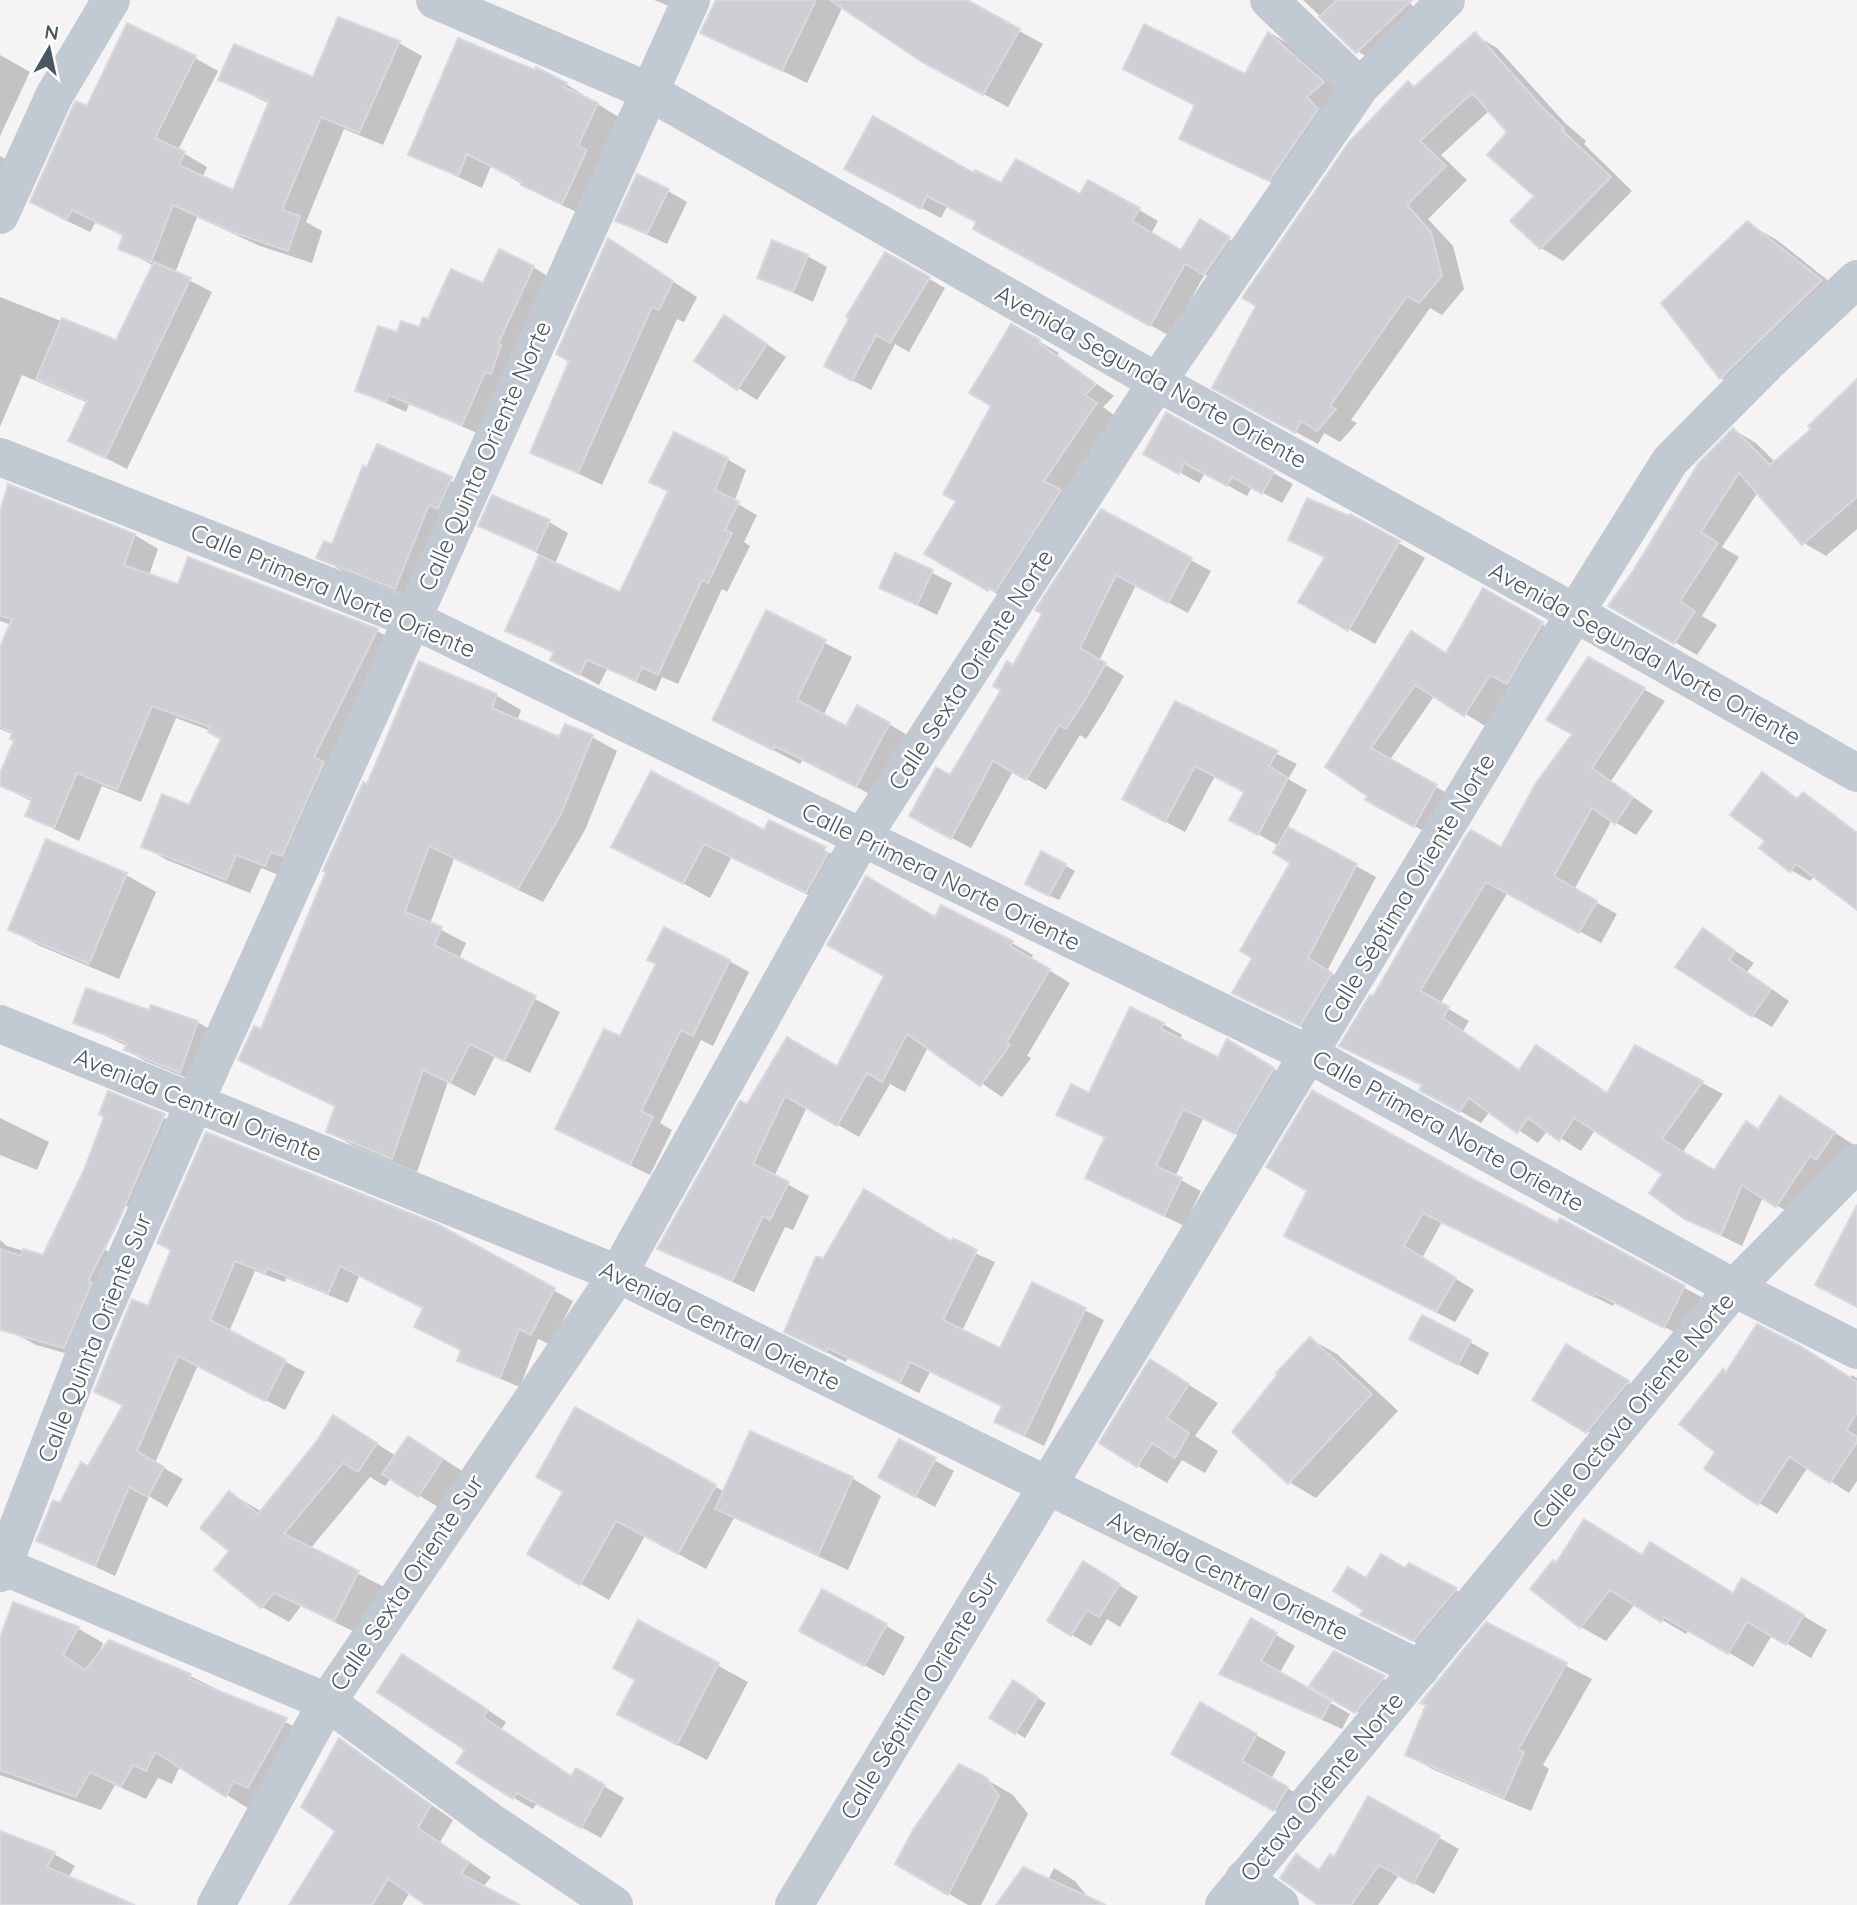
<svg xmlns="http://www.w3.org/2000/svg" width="1857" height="1905" viewBox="0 0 1857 1905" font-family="Quicksand,sans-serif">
<rect width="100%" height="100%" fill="#f5f3f3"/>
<g fill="#0003">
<path d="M654,0H683L679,10Z"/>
<path d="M719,0H963L1043,44L1008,107L948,75L843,6L807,83L703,32Z"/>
<path d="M1303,0H1407L1425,18L1375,61L1357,51Z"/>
<path d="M1270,33L1289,44L1342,94L1289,191L1181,138L1246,76Z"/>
<path d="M1475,35L1497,48L1565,123L1586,141L1584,144L1632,191L1563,261L1541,248L1537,196L1510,132L1490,110L1441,155L1467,180L1428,219L1453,246L1464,289L1442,315L1430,308L1351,420L1357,423L1340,442L1324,433L1318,444L1237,400L1408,83L1415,87Z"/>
<path d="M399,43L422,56L383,145L344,129L306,222L322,231L312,263L260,246L197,217L175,273L212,292L127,469L71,440L88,403L22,375L0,427V297L117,343L154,266L120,248L125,236L96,222L90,232L55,215L88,108L195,58L218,71L178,150L207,167L202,178L234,193L270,104L221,80L314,79Z"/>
<path d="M0,55L30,72L0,136Z"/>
<path d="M566,84L620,118L586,216L546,198L491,166L482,188L410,155Z"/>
<path d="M0,156L19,167L0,205Z"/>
<path d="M974,175L1001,185L1081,197L1139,210L1158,221L1151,234L1182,253L1200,222L1248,250L1224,285L1205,274L1170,336L995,239L978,222L947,206L941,218L866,179Z"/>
<path d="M668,191L687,202L667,244L618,221Z"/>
<path d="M1747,223L1777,240L1850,298L1751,395L1721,378L1663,303Z"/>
<path d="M609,240L697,297L684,322L677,319L602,485L533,452L571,361Z"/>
<path d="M886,254L945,288L909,352L895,344L871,390L844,376Z"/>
<path d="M807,256L827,267L813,302L760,277Z"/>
<path d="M533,267L552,279L482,435L409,404L406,412L357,390L398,335L420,330L484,285Z"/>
<path d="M1012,326L1059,353L1057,356L1114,396L1103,407L1115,416L1008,600L927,554L958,500L994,405Z"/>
<path d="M744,329L786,357L757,400L738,388Z"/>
<path d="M1857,382V529L1826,556L1804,543L1758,492L1722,547L1739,557L1702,616L1717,625L1697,655L1610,605L1734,430L1756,443L1775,462L1813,429Z"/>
<path d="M378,446L478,494L422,602L344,572L318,557L333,547Z"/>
<path d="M1145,453L1273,473L1293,484L1282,503L1252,487L1247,496L1205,473L1199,483Z"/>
<path d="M727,459L746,470L734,502L757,515L744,542L750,546L727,592L722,589L678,684L662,677L656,691L607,669L599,685L571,670L555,654L507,630L541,555L480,526L549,522L568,533L555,564L620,594Z"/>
<path d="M1101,512L1211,571L1188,613L1136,585L1099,661L1124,676L1104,711L1086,739L1080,735L1046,790L1013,771L971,848L931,827L950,777L1003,690Z"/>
<path d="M1351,516L1425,558L1375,644L1301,602L1326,559L1290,540Z"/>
<path d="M0,519L135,535L158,549L149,575L179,586L377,631L401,644L289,879L261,868L250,893L167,860L143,846L190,807L223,739L211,731L176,718L141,802L102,786L79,841L27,816L33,802L0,785L16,740L14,735L0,729V651L12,625L0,621Z"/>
<path d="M896,555L952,583L937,615L881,587Z"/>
<path d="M1483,591L1561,635L1485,726L1435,695L1389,761L1456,798L1434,837L1367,799L1369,795L1327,766L1447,655Z"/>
<path d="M767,613L852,657L823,716L846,729L889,724L915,740L883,801L803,759L800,764L715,720Z"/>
<path d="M1589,659L1665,701L1611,781L1653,811L1636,835L1612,820L1574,890L1617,914L1601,943L1508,892L1440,1004L1469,1021L1463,1031L1520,1071L1609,1094L1636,1048L1723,1094L1682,1153L1714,1172L1759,1130L1781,1098L1854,1145L1798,1218L1763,1197L1742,1246L1685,1218L1665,1173L1595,1130L1581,1151L1548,1130L1538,1143L1490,1111L1481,1123L1421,1089L1424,1086L1341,1045L1373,999L1502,849L1574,734Z"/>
<path d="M420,663L497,696L521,710L517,721L560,740L592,737L617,751L585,830L543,902L454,859L430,924L466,943L459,959L560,1012L530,1073L495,1056L475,1096L448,1082L417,1172L353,1146L328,1131L336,1107L240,1059L262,1032Z"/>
<path d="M1176,703L1297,764L1288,779L1307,790L1287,828L1376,877L1327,971L1351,985L1320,1036L1254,1003L1255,958L1293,863L1279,846L1251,830L1246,792L1215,776L1185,832L1144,810Z"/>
<path d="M1762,774L1799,799L1803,794L1823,806L1857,832V908L1815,876L1810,881L1791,870L1767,841Z"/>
<path d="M770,823L852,864L833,907L731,858L710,898L614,846L764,833Z"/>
<path d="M1042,853L1075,871L1059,900L1036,889Z"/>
<path d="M126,875L156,892L119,979L40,946L10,929Z"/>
<path d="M935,919L1012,943L1033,955L1031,959L1070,983L1027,1056L1031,1058L1002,1097L928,1047L905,1092L890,1084L859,1137L807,1107L774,1177L809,1196L793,1230L785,1227L754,1292L659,1248L747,1107L837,1068Z"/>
<path d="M1704,931L1754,963L1747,972L1789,1001L1772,1027L1707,989L1677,967Z"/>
<path d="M729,961L749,972L713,1046L701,1040L660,1123L672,1130L650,1175L577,1139L620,1038Z"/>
<path d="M150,1012L197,1022L217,1033L199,1083L145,1061L126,1050L127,1046L75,1022Z"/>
<path d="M1163,1024L1182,1035L1180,1040L1219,1059L1227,1042L1293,1080L1255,1143L1203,1119L1175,1177L1201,1191L1184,1226L1087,1177L1106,1138L1058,1114L1090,1095Z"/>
<path d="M109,1093L184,1127L146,1214L99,1195Z"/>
<path d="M0,1118L49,1142L37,1170L0,1155Z"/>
<path d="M1309,1190L1558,1225L1561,1220L1703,1298L1684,1337L1615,1302L1613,1306L1442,1222L1422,1258L1474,1290L1455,1322L1286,1236Z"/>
<path d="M436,1226L573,1301L551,1345L538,1339L520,1387L459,1361L463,1351L416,1327L425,1308L359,1276L348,1303L286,1278L285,1282L255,1271L229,1332L305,1372L285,1410L198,1365L155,1463L183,1479L167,1507L149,1496L115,1576L38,1540L89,1468L124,1407L96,1392L149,1308L165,1270Z"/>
<path d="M0,1240L7,1246L44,1257L104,1249L125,1261L86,1359L36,1345L14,1333L0,1290Z"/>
<path d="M952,1243L995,1262L962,1331L1001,1350L1033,1284L1104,1320L1044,1446L1016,1432L1003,1407L930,1372L919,1393L848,1357L846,1362L806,1342L824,1261Z"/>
<path d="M1310,1339L1337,1354L1398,1411L1316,1498L1289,1482L1280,1374Z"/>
<path d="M1470,1342L1489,1353L1478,1375L1431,1350Z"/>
<path d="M1567,1346L1647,1394L1607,1443L1587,1431Z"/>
<path d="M1150,1361L1218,1403L1195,1436L1218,1451L1205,1473L1182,1460L1167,1483L1138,1466Z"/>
<path d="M1727,1374L1850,1378L1852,1375L1857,1378V1481L1849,1493L1808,1467L1777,1514L1759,1503L1718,1452Z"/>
<path d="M576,1410L725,1492L852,1478L881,1496L848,1570L734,1518L706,1569L645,1536L609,1600L529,1554L565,1492Z"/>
<path d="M360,1433L396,1456L428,1449L462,1471L438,1507L391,1478L385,1486L370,1477L310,1549L384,1587L361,1635L301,1606L289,1622L262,1607L216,1570L232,1551L230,1493L262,1512Z"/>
<path d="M899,1441L954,1471L935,1507L900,1488Z"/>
<path d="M1643,1557L1734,1595L1743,1580L1827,1630L1811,1658L1772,1635L1753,1667L1689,1629L1686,1634L1635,1604L1606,1641L1581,1627L1533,1589L1557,1565Z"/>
<path d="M1409,1565L1476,1601L1434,1651L1382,1626L1367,1580L1406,1570Z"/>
<path d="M1103,1575L1138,1597L1120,1627L1107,1619L1091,1646L1049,1621Z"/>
<path d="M14,1604L79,1629L103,1643L96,1660L190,1676L310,1734L251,1810L180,1766L172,1784L158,1778L146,1799L115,1785L101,1810L0,1775V1643Z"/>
<path d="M1252,1621L1295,1646L1279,1674L1350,1714L1342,1729L1221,1674Z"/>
<path d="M639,1623L748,1682L707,1760L649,1730L637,1680Z"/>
<path d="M1486,1625L1592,1679L1543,1765L1549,1769L1531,1811L1432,1769L1407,1754L1428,1705Z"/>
<path d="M886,1626L905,1637L884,1676L821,1641Z"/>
<path d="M1335,1653L1403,1689L1375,1722L1312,1685Z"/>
<path d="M422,1667L506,1722L501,1730L573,1777L576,1770L624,1798L601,1838L537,1803L533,1809L514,1798L468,1749Z"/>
<path d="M1013,1683L1046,1703L1025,1738L991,1717Z"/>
<path d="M1201,1704L1286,1752L1271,1779L1317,1805L1304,1826L1203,1770Z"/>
<path d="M339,1740L453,1820L440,1842L491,1877L483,1887L515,1905H429L410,1892L402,1905H294L337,1831Z"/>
<path d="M982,1777L1013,1795L1028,1814L981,1905H968L897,1863Z"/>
<path d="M1368,1798L1459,1849L1434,1894L1399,1875L1378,1905H1322L1297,1857L1321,1871L1335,1859Z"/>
<path d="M0,1833L54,1854L75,1866L68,1878L130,1905H0Z"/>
<path d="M1054,1868L1075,1881L1094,1905H1002L1048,1880Z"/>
</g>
<g fill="#cdcfd5" stroke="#d7d9de" stroke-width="2">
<path d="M716,0H816L782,71L700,33Z"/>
<path d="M830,0H967L1020,29L983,95L922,62Z"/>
<path d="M1337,0H1412L1356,53L1319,17Z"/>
<path d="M338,17L400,41L359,133L321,117L282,210L300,216L288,251L235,233L173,205L151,262L118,249L123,235L72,210L66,220L30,202L73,106L76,101L87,106L127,23L196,56L155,138L185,152L179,165L233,190L269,101L218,80L234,44L313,77Z"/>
<path d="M1144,24L1245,74L1268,32L1324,82L1307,97L1318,109L1269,181L1179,139L1195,105L1123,69Z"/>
<path d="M1475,32L1543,108L1564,128L1562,130L1611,177L1540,249L1510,221L1534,196L1487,155L1507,132L1472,93L1420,141L1446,166L1407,205L1431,232L1442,276L1419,303L1407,296L1330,406L1336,409L1317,431L1301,421L1295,433L1212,388L1256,306L1242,298L1349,142L1408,81L1414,87Z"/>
<path d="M458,38L535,70L536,67L567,83L564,87L598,103L578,146L587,150L562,204L521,185L522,182L467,154L458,176L408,155Z"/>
<path d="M873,116L974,173L975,170L1001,183L1016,159L1080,194L1088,180L1140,208L1132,221L1181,250L1200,219L1230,237L1204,275L1185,264L1150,326L973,229L976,222L927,196L921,209L844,169Z"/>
<path d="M637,174L669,189L647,234L615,221Z"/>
<path d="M1747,221L1822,280L1720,379L1661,303Z"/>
<path d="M608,238L673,281L659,310L652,307L578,473L530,453L569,361L556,354Z"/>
<path d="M772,240L808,255L793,292L757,278Z"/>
<path d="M499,249L534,266L498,344L501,345L491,374L485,372L462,425L389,395L386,402L355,391L378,326L397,332L401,321L419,327L423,317L428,319L451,269L483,283Z"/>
<path d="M885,252L930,277L890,343L876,335L852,381L824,366L849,318L846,317Z"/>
<path d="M154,262L191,278L105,458L68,441L87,401L36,379L62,318L116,340Z"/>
<path d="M724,315L767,344L737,390L694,361Z"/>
<path d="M1011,324L1040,340L1039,343L1096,384L1085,395L1097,403L1044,481L1061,490L996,591L989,588L988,591L924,554L956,501L943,494L991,406L969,393Z"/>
<path d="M1857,379V497L1802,545L1739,473L1701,532L1718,543L1680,601L1695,611L1674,644L1608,606L1633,571L1698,464L1733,428L1770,465L1811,429L1808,426Z"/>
<path d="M1166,412L1274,472L1262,494L1232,477L1227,486L1184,463L1179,474L1143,454Z"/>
<path d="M674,432L728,458L715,490L739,502L725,530L732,533L708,583L702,580L658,675L642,667L636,681L587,660L579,675L550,660L554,652L505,631L539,555L620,592L668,491L649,482Z"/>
<path d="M377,444L452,477L438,509L429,505L395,589L316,558L324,541L332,544L363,466L367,467Z"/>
<path d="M8,484L135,534L124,565L178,584L188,557L378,629L314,757L324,762L282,856L271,852L265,866L236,855L226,880L141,847L162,794L189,805L221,739L208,732L210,727L152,706L117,790L77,773L54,828L25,816L32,799L0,786V774L14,740L10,739L12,732L0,727V647L12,619L0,616V512Z"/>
<path d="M492,495L550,520L536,551L478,526Z"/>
<path d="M1307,498L1349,516L1350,514L1400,541L1348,631L1298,602L1325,557L1288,540Z"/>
<path d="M1101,509L1192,558L1168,603L1116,575L1080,648L1106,663L1085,700L1066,729L1059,725L1026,780L993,761L951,839L909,816L936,767L950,775L1001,690L993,686L1007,661L1013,665L1042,614L1035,610Z"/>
<path d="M895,553L933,570L917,605L879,588Z"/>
<path d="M1483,588L1543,622L1507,684L1490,675L1464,716L1415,685L1371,748L1437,785L1414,827L1365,800L1367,796L1325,767L1411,631L1446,653Z"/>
<path d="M766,610L826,640L797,700L846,726L857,705L890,723L856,787L775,746L773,750L712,720Z"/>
<path d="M1588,657L1645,688L1592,768L1633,797L1615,824L1592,808L1554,876L1597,901L1579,933L1486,882L1420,991L1449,1007L1443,1018L1519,1070L1536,1045L1607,1093L1635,1045L1703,1081L1662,1139L1714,1170L1746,1121L1758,1129L1780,1096L1835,1132L1816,1160L1810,1156L1776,1207L1742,1185L1721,1235L1684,1219L1649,1193L1662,1174L1574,1118L1559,1141L1528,1118L1517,1133L1469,1098L1459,1112L1419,1090L1422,1085L1339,1046L1370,995L1373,996L1466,836L1471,830L1501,847L1536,783L1572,734L1546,720Z"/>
<path d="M419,661L497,694L492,708L559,737L565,724L593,735L561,814L518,889L429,846L405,912L442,927L434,945L536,996L504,1061L470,1044L450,1083L423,1070L392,1159L326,1132L335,1106L238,1060L254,1026L261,1029L326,872L323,871L363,782L367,784Z"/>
<path d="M1175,701L1278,751L1269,766L1288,778L1258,835L1229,820L1244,792L1195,766L1165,822L1122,799Z"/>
<path d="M651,771L764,830L769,820L826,847L824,851L828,853L806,893L704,844L683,884L611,847Z"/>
<path d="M1762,772L1797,799L1803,792L1857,833V910L1796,864L1790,872L1759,848L1765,841L1730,815Z"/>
<path d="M1288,827L1357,864L1308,958L1332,973L1300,1026L1232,993L1252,958L1240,951L1290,863L1273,853Z"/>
<path d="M46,839L127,873L89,964L8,930Z"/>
<path d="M1041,851L1066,864L1049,896L1025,884Z"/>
<path d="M866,876L935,917L941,905L1013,941L1010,946L1050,969L1007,1042L1010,1045L980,1086L907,1034L882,1082L867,1073L837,1126L785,1096L753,1164L789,1182L770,1220L763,1216L732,1281L657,1249L740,1101L747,1104L787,1037L837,1066L884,976L827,945Z"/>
<path d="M664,927L730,960L693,1036L681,1030L641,1111L653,1117L630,1165L555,1129L604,1029L620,1036L656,964L647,960Z"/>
<path d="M1703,928L1735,951L1729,960L1771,989L1752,1017L1675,967Z"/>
<path d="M86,988L149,1010L151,1005L198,1021L180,1073L124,1050L127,1043L73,1023Z"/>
<path d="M1130,1007L1164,1023L1161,1029L1218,1057L1227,1039L1274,1068L1235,1134L1183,1109L1156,1166L1182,1178L1164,1216L1085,1178L1105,1137L1056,1115L1071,1084L1089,1093Z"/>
<path d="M1312,1090L1462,1173L1557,1223L1560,1218L1685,1286L1664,1328L1596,1293L1594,1297L1423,1213L1404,1246L1456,1278L1436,1312L1284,1236L1307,1191L1266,1167Z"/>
<path d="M108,1091L165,1114L117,1224L88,1281L92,1283L64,1348L0,1330V1249L21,1256L23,1249L43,1255L84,1170L104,1117L99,1114Z"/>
<path d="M206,1132L437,1224L555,1288L531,1335L519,1329L500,1378L457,1361L461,1350L414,1327L423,1308L340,1266L328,1294L267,1268L265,1273L235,1261L210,1320L286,1360L265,1401L178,1356L137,1451L164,1467L148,1497L129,1487L95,1566L36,1541L53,1500L60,1503L81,1462L88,1466L123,1405L94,1392L132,1299L148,1306L171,1250L157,1243Z"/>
<path d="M864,1189L951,1241L953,1238L977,1250L943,1320L1000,1348L1032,1282L1086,1308L1024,1436L994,1422L1002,1406L910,1362L900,1383L828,1348L826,1352L784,1332L816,1256L823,1259Z"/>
<path d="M1857,1205V1307L1815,1285Z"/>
<path d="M1422,1315L1471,1340L1458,1365L1409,1339Z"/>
<path d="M1757,1324L1802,1347L1857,1382V1413L1846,1430L1857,1437V1442L1830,1483L1789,1457L1758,1505L1704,1469L1715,1452L1679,1424L1723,1369L1726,1372Z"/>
<path d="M1310,1337L1372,1394L1288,1484L1232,1432L1278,1374L1276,1373Z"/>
<path d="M1566,1344L1629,1381L1586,1433L1532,1400Z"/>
<path d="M1150,1359L1189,1384L1167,1418L1189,1433L1175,1458L1152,1443L1137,1467L1099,1443Z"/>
<path d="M575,1407L716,1485L678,1554L616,1521L580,1585L527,1554L563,1492L536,1477Z"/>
<path d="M333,1415L377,1443L358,1472L343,1463L284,1534L359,1571L334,1621L274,1593L261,1608L214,1570L229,1551L200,1528L229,1491L258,1514L317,1441Z"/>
<path d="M750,1431L853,1477L818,1555L715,1509Z"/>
<path d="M408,1436L443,1459L418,1497L382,1474Z"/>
<path d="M899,1439L936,1458L915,1497L878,1477Z"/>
<path d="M1584,1519L1642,1555L1650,1542L1733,1593L1742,1578L1804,1615L1786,1645L1747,1622L1728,1654L1664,1617L1661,1622L1610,1590L1580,1628L1530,1589L1553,1560L1556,1563Z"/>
<path d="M1381,1554L1405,1568L1409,1563L1457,1588L1413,1641L1360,1615L1363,1610L1333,1591L1348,1567L1366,1578Z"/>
<path d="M1083,1561L1120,1584L1099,1617L1087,1610L1071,1636L1047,1621Z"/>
<path d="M822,1589L887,1624L864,1666L799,1631Z"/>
<path d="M13,1602L79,1627L63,1655L85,1670L109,1640L191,1674L189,1679L287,1718L248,1788L233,1781L226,1797L155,1752L146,1771L133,1765L121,1787L90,1772L76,1797L0,1770V1638Z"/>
<path d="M1251,1618L1277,1633L1261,1661L1331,1701L1322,1719L1219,1674Z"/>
<path d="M638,1620L719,1663L677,1745L617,1714L635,1680L613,1668Z"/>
<path d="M1486,1622L1567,1663L1518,1750L1524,1752L1504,1798L1405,1755L1426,1705L1420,1703Z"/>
<path d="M1334,1651L1385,1676L1355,1713L1309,1686Z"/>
<path d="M402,1654L488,1710L483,1717L571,1776L576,1768L605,1785L581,1828L517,1793L513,1799L456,1763L465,1750L377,1692Z"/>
<path d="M1013,1680L1038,1697L1015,1734L989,1718Z"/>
<path d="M1200,1702L1257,1734L1242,1761L1288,1787L1274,1811L1171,1754Z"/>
<path d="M339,1738L431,1805L418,1828L469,1862L461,1874L520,1905H426L388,1879L372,1905H289L335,1831L301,1807Z"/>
<path d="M959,1764L986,1777L999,1796L948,1895L895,1864L913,1830Z"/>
<path d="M1368,1796L1440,1836L1413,1884L1379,1865L1351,1905H1318L1280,1878L1296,1854L1319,1870L1330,1854L1334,1857Z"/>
<path d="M0,1831L55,1852L47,1867L135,1905H0Z"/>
<path d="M1023,1867L1106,1905H996Z"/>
</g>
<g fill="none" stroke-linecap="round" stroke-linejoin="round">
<g stroke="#c1cad2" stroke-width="38">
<path d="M435,0L648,91L1157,382L1575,613L1857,773"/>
<path d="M1269,0L1360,87"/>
<path d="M0,215L54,96L111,0"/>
<path d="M0,457L412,619L1310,1055L1734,1288L1857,1350"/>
<path d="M0,1024L618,1274L1420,1669"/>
<path d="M0,1565L327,1702L491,1822L614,1905"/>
<path d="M0,1573L92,1336L194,1104L691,0"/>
<path d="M1244,1879L1280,1905"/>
<path d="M216,1905L327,1702L618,1274L861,839L1157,382L1360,87L1446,0"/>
<path d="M794,1905L1575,613L1670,461L1769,361L1857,279"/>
<path d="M1224,1905L1734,1288L1857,1163"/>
</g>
</g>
<g text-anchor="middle" stroke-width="5" stroke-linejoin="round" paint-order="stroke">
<g font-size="24" fill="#4a5661" stroke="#fff">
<text transform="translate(1151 377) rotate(29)" y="8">Avenida Segunda Norte Oriente</text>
<text transform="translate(485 456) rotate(-66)" y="8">Calle Quinta Oriente Norte</text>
<text transform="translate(333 591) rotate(23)" y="8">Calle Primera Norte Oriente</text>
<text transform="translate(1645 654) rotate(29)" y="8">Avenida Segunda Norte Oriente</text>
<text transform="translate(971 670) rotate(-57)" y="8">Calle Sexta Oriente Norte</text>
<text transform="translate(941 877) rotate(26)" y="8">Calle Primera Norte Oriente</text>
<text transform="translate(1409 889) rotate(-59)" y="8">Calle Séptima Oriente Norte</text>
<text transform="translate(198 1105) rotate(22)" y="8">Avenida Central Oriente</text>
<text transform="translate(1448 1131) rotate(29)" y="8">Calle Primera Norte Oriente</text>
<text transform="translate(720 1326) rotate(26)" y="8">Avenida Central Oriente</text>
<text transform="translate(95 1338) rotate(-68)" y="8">Calle Quinta Oriente Sur</text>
<text transform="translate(1633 1411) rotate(-50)" y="8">Calle Octava Oriente Norte</text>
<text transform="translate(1228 1576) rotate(26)" y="8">Avenida Central Oriente</text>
<text transform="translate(407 1583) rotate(-56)" y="8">Calle Sexta Oriente Sur</text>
<text transform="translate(920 1696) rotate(-59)" y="8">Calle Séptima Oriente Sur</text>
<text transform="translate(1322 1787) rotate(-50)" y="8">Octava Oriente Norte</text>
</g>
</g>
<g transform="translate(49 49) rotate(9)" stroke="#ffffff" stroke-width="5" paint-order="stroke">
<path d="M0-5L12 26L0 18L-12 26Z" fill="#4a5661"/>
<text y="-10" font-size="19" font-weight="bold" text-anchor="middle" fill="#4a5661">N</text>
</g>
</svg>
